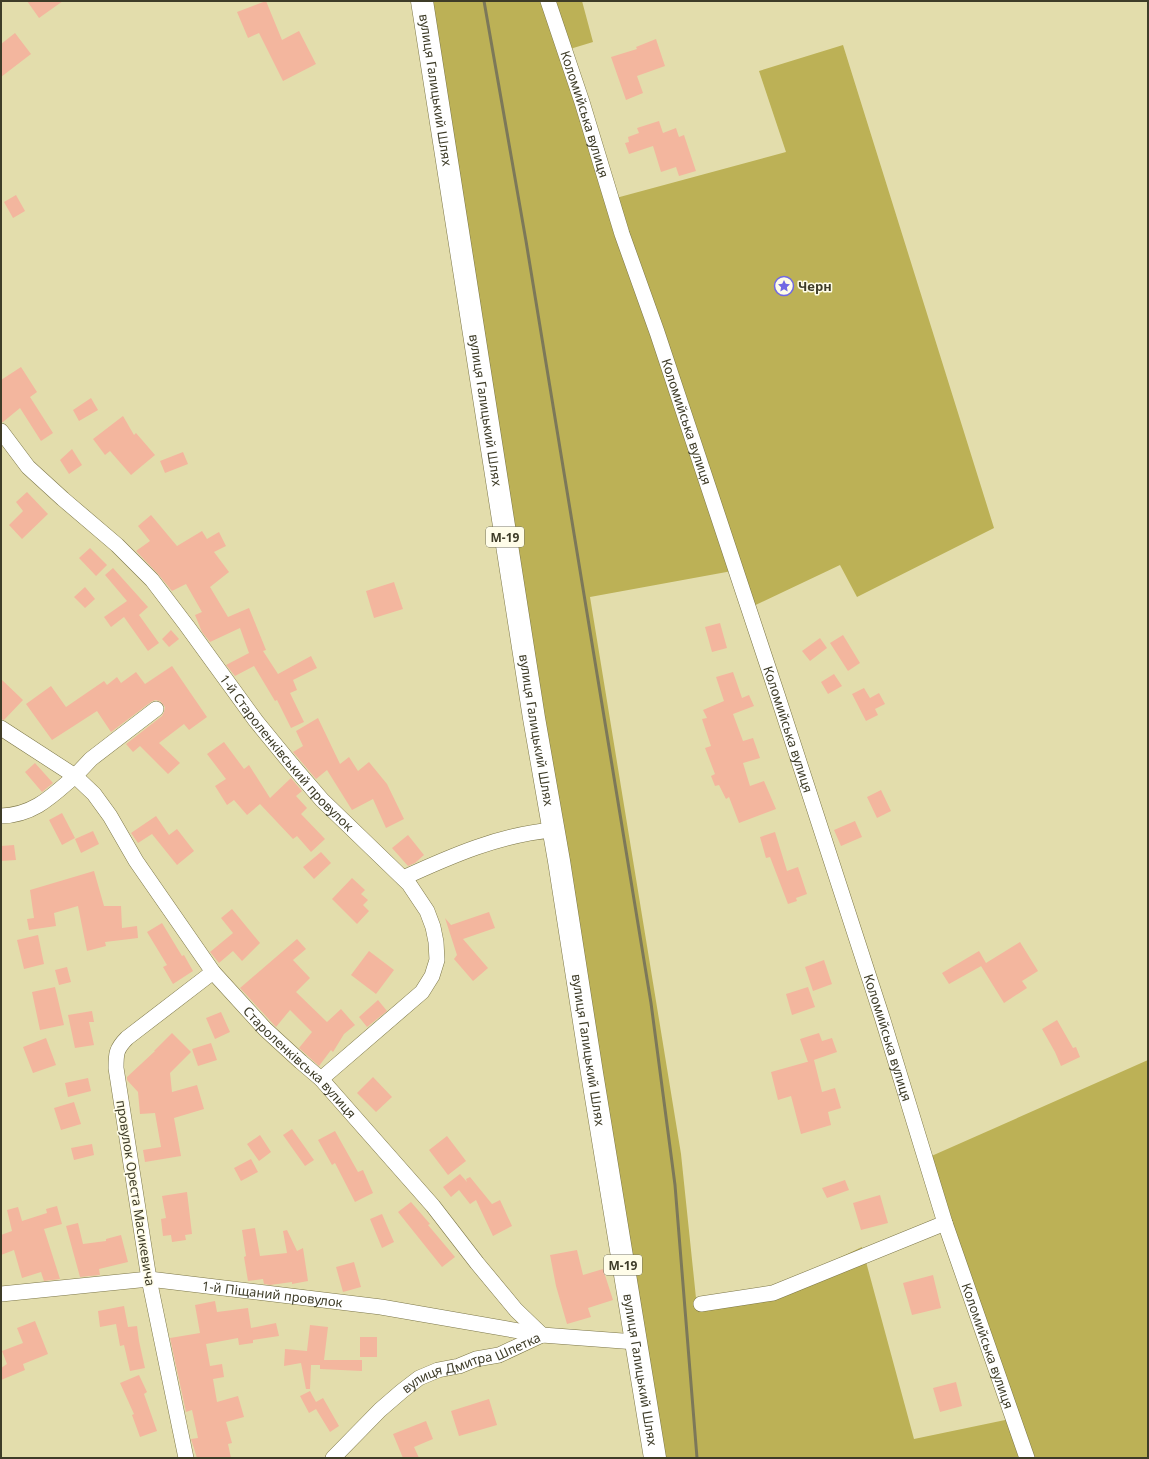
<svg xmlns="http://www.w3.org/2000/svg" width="1149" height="1459" font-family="'Noto Sans',sans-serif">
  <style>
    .green { fill: #bcb156 }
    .building { fill: #f3b69e }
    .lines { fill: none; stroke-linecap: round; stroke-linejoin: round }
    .minor-casing { stroke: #7c7648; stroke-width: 16 }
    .highway-casing { stroke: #7c7648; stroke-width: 23 }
    .minor { stroke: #fff; stroke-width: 15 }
    .highway { stroke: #fff; stroke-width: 22 }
    .rail { stroke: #7c7859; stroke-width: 3 }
    .labels { text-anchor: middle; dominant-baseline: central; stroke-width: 3; stroke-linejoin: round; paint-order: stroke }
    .shield { fill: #fffde9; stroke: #787662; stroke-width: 1 }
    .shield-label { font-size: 12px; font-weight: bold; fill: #3e3c28 }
    .street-label { font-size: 13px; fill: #3e3c28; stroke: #fffde9 }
    .poi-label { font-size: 13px; font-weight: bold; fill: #3e3c28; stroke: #fffde9; text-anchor: start }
  </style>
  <rect width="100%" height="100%" fill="#e3ddac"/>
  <path class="green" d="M417 1H582L593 42 570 49 616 198 786 152 759 71 843 45 994 528 857 597 840 565 745 610 732 571 590 597 681 1154 696 1298 780 1286 862 1247 914 1439 1010 1419 927 1158 1148 1060V1458H648Z"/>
  <path class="building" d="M27 1H63L39 18Z
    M266 1 282 40 299 31 316 64 283 81 259 33 248 38 237 12Z
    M15 33 31 54 1 77V44Z
    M656 39 665 66 637 76 643 93 626 100 611 57 637 49 636 47Z
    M659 121 663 133 676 128 679 137 684 135 696 171 679 176 676 167 661 172 653 146 629 154 625 143 629 142 628 137 639 133 637 128Z
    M16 195 25 211 13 218 4 202Z
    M21 367 37 392 30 397 53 433 41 441 20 408 3 422H1V380Z
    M91 398 98 410 79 421 73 410Z
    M123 416 134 435 136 433 155 455 131 475 110 451 105 455 93 439Z
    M72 449 82 465 69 474 60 460Z
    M183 452 188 464 165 473 160 461Z
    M27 492 48 514 22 539 9 525 23 511 16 502Z
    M151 515 177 546 202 531 207 539 219 532 226 546 214 552 229 572 210 587 228 617 249 608 266 650 263 651 278 674 311 656 317 668 293 680 297 690 290 693 304 722 291 728 277 700 275 701 254 666 235 676 226 665 249 653 240 628 210 642 202 632 195 615 202 612 186 584 172 591 158 574 136 551 150 541 138 526Z
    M90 548 107 565 96 576 79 558Z
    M113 568 148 607 139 615 159 643 148 651 124 617 111 627 104 617 127 601 105 575Z
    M394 582 403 609 374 618 366 591Z
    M85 587 95 599 85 608 74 597Z
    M720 623 727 648 712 652 705 627Z
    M171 630 179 639 169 647 162 639Z
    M843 635 860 663 848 671 830 643Z
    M820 638 827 648 810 661 802 651Z
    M172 666 207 717 189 730 184 724 159 743 180 763 168 774 140 746 133 752 126 744 162 716 164 712 165 707 160 701 155 700 151 702 111 732 97 711 52 740 26 704 51 686 66 707 104 681 107 685 117 677 121 683 136 672 145 684Z
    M733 672 742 698 749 695 754 706 733 714 743 741 753 738 760 758 743 763 750 786 764 781 776 809 739 823 729 797 726 799 719 785 715 786 711 776 715 774 705 748 711 746 702 719 707 718 703 710 724 701 716 677Z
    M834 674 842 686 828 694 821 682Z
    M1 679 23 700 4 720 1 719Z
    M864 688 870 698 879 693 885 704 875 709 878 715 866 721 852 694Z
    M318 718 340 764 349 757 358 771 369 762 387 784 404 819 386 828 373 799 352 810 327 770 316 779 299 759 293 752 303 746 296 731Z
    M224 742 244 769 249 765 270 798 291 778 302 791 296 796 307 808 301 814 325 839 311 852 297 836 293 839 260 804 247 815 234 800 227 805 215 786 226 779 207 754Z
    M35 763 53 783 42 792 25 772Z
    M881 790 891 811 877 818 867 797Z
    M62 813 75 838 62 845 49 820Z
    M156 816 169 835 177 829 194 851 177 865 152 834 138 843 131 833Z
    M855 821 862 837 841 846 834 830Z
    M93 831 99 844 81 853 75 839Z
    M775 832 787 871 798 867 807 894 796 898 797 901 788 904 770 857 766 858 760 837Z
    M408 835 424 855 415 863 408 866 392 848Z
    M14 845 16 860 1 861V846Z
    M321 852 331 863 314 879 303 867Z
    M94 871 104 906H121L122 928 137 926 138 938 105 942 106 946 87 951 78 906 54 913 56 926 29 930 27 919 34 918 30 890Z
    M352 878 365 890 361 894 368 900 363 905 369 911 357 924 332 899Z
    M232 909 260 943 242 961 233 951 219 963 210 952 233 933 221 918Z
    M489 912 495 928 463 939 488 968 473 981 454 959 457 955 445 918 451 925Z
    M162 923 182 956 184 955 193 971 173 984 163 967 167 965 147 932Z
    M38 935 44 964 24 969 17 940Z
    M297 939 306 949 293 960 310 978 296 992 327 1022 341 1009 355 1025 344 1034 333 1052 331 1050 319 1066 299 1048 312 1032 290 1010 276 1027 240 988Z
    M1020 942 1038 971 1022 981 1027 988 1004 1003 981 966 983 965 949 984 942 973 979 951 986 963Z
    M369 951 394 970 376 994 351 975Z
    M824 960 832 984 813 991 805 967Z
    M67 967 71 982 59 985 55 970Z
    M55 987 64 1025 40 1030 32 992Z
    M808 987 815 1007 792 1015 786 994Z
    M378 1000 387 1011 367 1027 359 1017Z
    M92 1011 94 1022H89L94 1045 75 1048 68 1015Z
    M221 1012 230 1032 215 1039 206 1018Z
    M1057 1020 1073 1048 1076 1047 1080 1057 1061 1066 1055 1052 1042 1029Z
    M172 1033 191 1052 170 1073 172 1092 197 1085 204 1109 174 1118 181 1156 145 1162 143 1150 161 1147 155 1113 140 1114 138 1092 127 1080V1077L155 1051H154Z
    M819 1033 822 1041 832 1038 837 1052 808 1062 800 1039Z
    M46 1038 56 1065 33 1073 23 1047Z
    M211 1043 217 1060 198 1066 192 1049Z
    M814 1060 822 1092 835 1088 841 1108 828 1112 831 1125 801 1134 791 1096 778 1100 771 1072Z
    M373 1077 392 1097 376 1112 357 1093Z
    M88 1078 91 1091 68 1097 65 1083Z
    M74 1102 81 1124 61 1130 54 1108Z
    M292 1129 314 1160 305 1166 283 1135Z
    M335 1131 358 1172 363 1170 373 1193 355 1202 335 1163 332 1165 318 1140Z
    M260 1135 271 1152 259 1161 247 1144Z
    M447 1136 466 1161 448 1175 429 1150Z
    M92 1144 94 1155 74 1160 71 1148Z
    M251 1159 258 1172 241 1181 234 1168Z
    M460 1174 467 1182 466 1179 470 1177 492 1204 500 1200 512 1226 493 1236 476 1200 470 1204 459 1190 451 1197 443 1187Z
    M845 1180 849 1190 827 1198 822 1188Z
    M187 1192 192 1234 185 1235 186 1240 172 1242 171 1235 163 1236 161 1219 166 1218 162 1196Z
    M880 1195 888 1223 861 1230 853 1203Z
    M411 1202 430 1224 428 1225 455 1257 442 1267 398 1212Z
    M57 1206 62 1224 44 1229 60 1279 44 1281 41 1272 22 1278 14 1250 1 1255V1235L12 1231 7 1210 18 1207 22 1221 47 1213 46 1209Z
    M382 1214 394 1242 382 1248 370 1219Z
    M78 1223 83 1244 106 1241V1239L121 1235 128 1262 99 1269 100 1275 80 1277 66 1226Z
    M255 1228 260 1256 287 1253 283 1231 287 1230 297 1251 303 1248 308 1281 292 1284V1282L270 1285 264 1284 263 1279 248 1281 244 1257 246 1256 242 1230Z
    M577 1250 583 1275 603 1269 613 1300 588 1308 591 1317 567 1324 556 1286 550 1255Z
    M354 1262 361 1287 343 1292 336 1267Z
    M933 1275 941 1308 912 1315 903 1283Z
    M215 1301 217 1312 248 1308 251 1328 276 1323 279 1336 253 1340V1343L239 1345 238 1338 206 1344 210 1366 222 1364 224 1377 213 1379 217 1402 238 1396 244 1417 226 1422 232 1443 228 1444 231 1458H197L191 1439 198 1438 192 1410 186 1412 170 1338 200 1333 195 1305Z
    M124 1306 128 1327 137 1326 139 1341 145 1368 130 1371 124 1345 120 1346 116 1324 100 1327 98 1311Z
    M35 1321 48 1354 23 1364 25 1370 1 1380V1368L7 1364 2 1351 23 1343 17 1328Z
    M310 1325 328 1327 324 1360H362V1371L320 1369V1365H311L310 1389H306L301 1363 284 1366 285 1349 307 1351Z
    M360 1337H377V1357H360Z
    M139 1375 147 1392 144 1394 157 1431 140 1437 132 1415 134 1414 120 1383Z
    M956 1382 962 1406 940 1412 933 1388Z
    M310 1391 316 1402 323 1398 339 1426 330 1432 316 1409 309 1413 300 1396Z
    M489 1399 497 1425 459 1436 451 1411Z
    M426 1421 433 1439 414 1447 419 1458H403L393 1434Z"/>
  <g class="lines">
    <defs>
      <g id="minor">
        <path id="s1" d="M548 1 582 102 622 234 657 332 778 697 882 1017 945 1223 1027 1458"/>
        <path id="s2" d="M1 431 28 467 63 499 117 545 152 580 187 626 256 721 292 765 322 800 409 884 427 911 433 927 436 942 437 960 432 976 422 992 321 1079"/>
        <path d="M1 728 75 776 91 759 156 709"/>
        <path id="s3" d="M1 816C34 815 52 796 75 776L94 794 110 816 136 861 213 972 265 1029 301 1062 321 1079 433 1206 477 1263 516 1310 542 1335"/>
        <path d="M403 878C451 856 501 834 554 830"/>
        <path id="s4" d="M1 1294 149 1279 381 1307 542 1335"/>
        <path d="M701 1304 773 1293 945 1223"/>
        <path d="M186 1458 149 1279 116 1068C116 1054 116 1049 127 1038L213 972"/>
        <path id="s5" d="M333 1458 380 1410 402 1391 419 1378 438 1370 459 1366 476 1359 499 1355 542 1335 636 1342"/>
      </g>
      <g id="highway">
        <path id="s6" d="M422 1 534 718 559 861 592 1073 655 1458"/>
      </g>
    </defs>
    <use href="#minor" class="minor-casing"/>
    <use href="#highway" class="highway-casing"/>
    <use href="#minor" class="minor"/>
    <use href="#highway" class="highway"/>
    <path class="rail" d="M484 1 526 241 651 1003 675 1185 697 1458"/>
  </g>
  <defs>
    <symbol id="sight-ring" viewBox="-11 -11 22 22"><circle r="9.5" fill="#fffde9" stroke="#7169e3" stroke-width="1.5"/><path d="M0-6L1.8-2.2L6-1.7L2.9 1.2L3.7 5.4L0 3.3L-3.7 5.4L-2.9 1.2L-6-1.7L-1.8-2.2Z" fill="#7169e3"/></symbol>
  </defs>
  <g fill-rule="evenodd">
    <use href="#sight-ring" x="773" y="275" width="22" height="22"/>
  </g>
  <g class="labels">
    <g class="shield">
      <rect x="486" y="527" width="38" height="20" rx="3"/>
      <rect x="604" y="1255" width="38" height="20" rx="3"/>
    </g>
    <g class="shield-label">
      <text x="505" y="537">М-19</text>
      <text x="623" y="1265">М-19</text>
    </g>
    <g class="street-label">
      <text stroke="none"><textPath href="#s6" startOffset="90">вулиця Галицький Шлях</textPath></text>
      <text stroke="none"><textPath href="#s1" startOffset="119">Коломийська вулиця</textPath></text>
      <text stroke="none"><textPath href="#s6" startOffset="414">вулиця Галицький Шлях</textPath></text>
      <text stroke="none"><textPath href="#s1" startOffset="443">Коломийська вулиця</textPath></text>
      <text stroke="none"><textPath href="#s1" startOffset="767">Коломийська вулиця</textPath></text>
      <text stroke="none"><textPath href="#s6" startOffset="738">вулиця Галицький Шлях</textPath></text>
      <text stroke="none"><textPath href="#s2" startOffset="432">1-й Староленківський провулок</textPath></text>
      <text stroke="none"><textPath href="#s1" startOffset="1091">Коломийська вулиця</textPath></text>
      <text stroke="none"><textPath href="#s6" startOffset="1062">вулиця Галицький Шлях</textPath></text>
      <text stroke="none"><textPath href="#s3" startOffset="452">Староленківська вулиця</textPath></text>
      <text transform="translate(136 1193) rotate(81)">провулок Ореста Масикевича</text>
      <text stroke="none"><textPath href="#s4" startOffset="273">1-й Піщаний провулок</textPath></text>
      <text stroke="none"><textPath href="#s1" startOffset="1415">Коломийська вулиця</textPath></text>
      <text stroke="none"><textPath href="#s5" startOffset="172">вулиця Дмитра Шпетка</textPath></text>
      <text stroke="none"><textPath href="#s6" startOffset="1386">вулиця Галицький Шлях</textPath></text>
    </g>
    <g class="poi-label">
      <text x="798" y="286">Черн</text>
    </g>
  </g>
  <rect width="1149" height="1459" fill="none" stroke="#3e3c28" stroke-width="4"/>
</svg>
